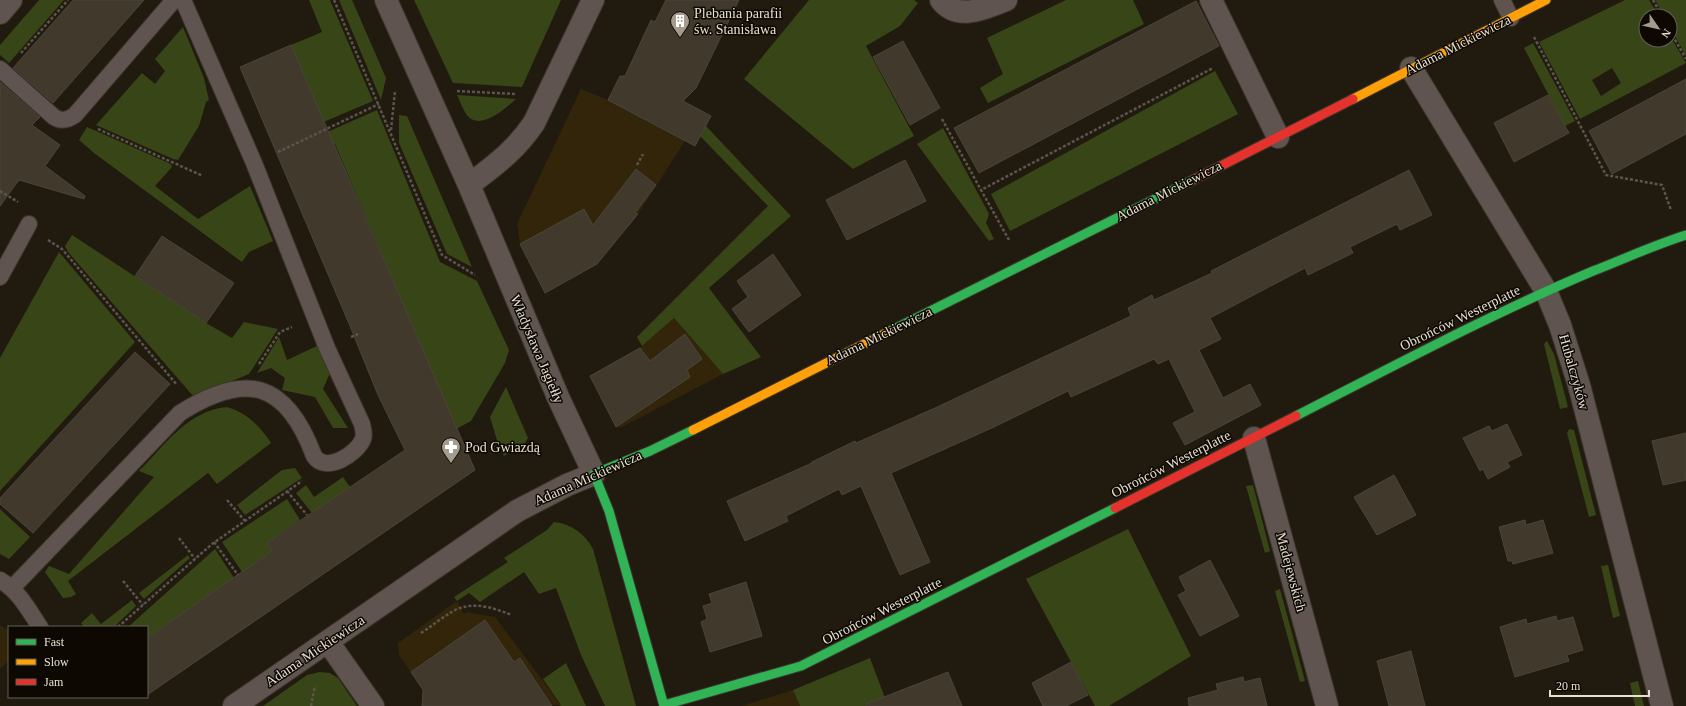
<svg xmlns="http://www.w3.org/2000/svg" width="1686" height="706" font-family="Georgia,serif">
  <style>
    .built { fill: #322509 }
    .green { fill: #384517; fill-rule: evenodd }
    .building { fill: #41392b; stroke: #4a453b }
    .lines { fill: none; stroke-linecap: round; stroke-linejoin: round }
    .lane-casing { stroke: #3b362c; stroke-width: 18 }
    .street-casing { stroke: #3b362c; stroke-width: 24 }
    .fast-casing { stroke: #3b362c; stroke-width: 11 }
    .slow-casing { stroke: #3b362c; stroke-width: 11 }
    .jam-casing { stroke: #3b362c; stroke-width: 11 }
    .path { stroke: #5c544e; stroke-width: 2.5; stroke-dasharray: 3 2; stroke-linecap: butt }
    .lane { stroke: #605450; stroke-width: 16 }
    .street { stroke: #605450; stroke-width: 22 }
    .fast { stroke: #30b455; stroke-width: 9 }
    .slow { stroke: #ff9f0a; stroke-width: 9 }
    .jam { stroke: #e5322d; stroke-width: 9 }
    .labels { text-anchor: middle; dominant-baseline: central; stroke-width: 3; stroke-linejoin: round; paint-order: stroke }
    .poi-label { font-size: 14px; fill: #e7e0d2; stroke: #0d0902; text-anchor: start }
    .street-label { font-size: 14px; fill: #e7e0d2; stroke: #0d0902 }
  </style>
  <rect width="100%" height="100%" fill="#211b0f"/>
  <path class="built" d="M581 89 608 100 685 141 638 214 597 264 545 293 520 244 517 224Z
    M674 318 723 374 622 427H616L590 376 642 346Z
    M457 601 464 614 467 612 495 617 561 705 422 706 423 690 399 655 398 643Z
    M0 625 9 631V659L7 663 0 668Z
    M793 690 800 706H742Z"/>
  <path class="green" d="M39 0H64L9 63 0 55V45Z
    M309 0H330L373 101 321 123 322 117 291 45 322 32Z
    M339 0H352L386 78 381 100Z
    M414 0H561L522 87 453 83Z
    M809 0H914L918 3 900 26 866 46 914 136 853 169 744 79Z
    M1066 0H1133L1144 24 988 103 980 88 1003 74 987 38Z
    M1625 0H1649L1659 16H1646V40H1670V36L1686 63 1580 119 1539 42ZM1612 68 1621 83 1601 96 1592 80Z
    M1655 0H1686V56L1670 27V16H1664Z
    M183 27 204 78 209 100 206 102 199 126 178 160 173 159 96 125 142 73 155 84 165 71 155 59Z
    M1533 43 1575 121 1565 126 1524 48Z
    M1215 71 1238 114 1010 231 991 194Z
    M457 95 516 99C506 108 480 132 467 115 463 110 460 101 457 95Z
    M377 110 440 262 477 281 509 350 505 363 471 421 456 429 412 324 407 326 400 297 335 144 330 146 325 133Z
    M399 115 407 116 472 267 447 254 399 143Z
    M706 126 791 216 709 288 761 357 723 374 674 318 642 346 637 337 768 206 700 136Z
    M87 127 171 164 172 167 155 186 198 219 250 186 273 241 249 252 242 262 94 153 79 140Z
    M943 128 989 214 986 223 994 239 989 241 917 144Z
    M72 235 206 323 232 338 244 322 278 329 249 374 194 397 68 252 65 246Z
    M59 252 135 342 0 491V358Z
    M279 337 287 360 319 345 330 373 323 389 348 428H333L315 397 282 390 285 378 271 368 257 373Z
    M1547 341 1554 354 1568 407 1560 409 1544 344Z
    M506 387 528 438 525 443 504 456 499 447 490 417Z
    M227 407C247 413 259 425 271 443L217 484 208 473 68 581 76 594 71 597 63 598 45 572 49 566 69 574 154 477 139 471C166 444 187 411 227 407Z
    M1569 429 1574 430 1596 515 1589 517 1567 433Z
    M295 468 302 478 245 515 237 505 282 470Z
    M343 477 350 487 312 513 296 493 306 485 314 497Z
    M1253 485 1270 551 1265 553 1246 486Z
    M287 499 300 520 267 543 272 551 242 572 222 542Z
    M0 509 30 537 9 559 0 554Z
    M554 522C572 524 585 534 593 549L636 706H605L581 655 556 588 539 594 524 572 480 602 469 593 457 601 454 597 508 562 504 558 547 530Z
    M1128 529 1191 656 1109 706H1095L1026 579Z
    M215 549 234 578 147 638V627H128Z
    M188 555 190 558 144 599 139 593Z
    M1608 565 1620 616 1613 618 1601 566Z
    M1280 589 1305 681 1300 682 1275 591Z
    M132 600 136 606 114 627H84L81 623 92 613 101 624Z
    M870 658 888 706H800L793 690Z
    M566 663 586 706H559L561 705 543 679Z
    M320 672 330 673 338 678 357 706H263L307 675Z
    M1638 681 1644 706H1635L1630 683Z"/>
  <path class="building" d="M73 0H144L53 103 13 68Z
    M666 0H739L696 88 683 101 711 116 695 146 608 100 620 76H625L651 20 655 22Z
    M1196 1 1219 46 979 173 954 128Z
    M903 41 940 108 910 125 873 57Z
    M291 45 475 470 147 695V638L272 551 267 543 405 450 378 395 350 326 240 67Z
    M1686 79V134L1612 174 1589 131Z
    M0 82 40 117 32 125 60 145 45 166 85 196 84 199 19 180 0 206Z
    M1548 95 1569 133 1514 162 1494 123Z
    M905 160 926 201 847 240 826 200Z
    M636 169 656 185 635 213 638 214 597 264 545 293 520 244 584 209 593 225Z
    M1409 170 1432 215 1400 230 1397 224 1350 247 1353 253 1308 275 1305 268 1210 318 1221 339 1199 350 1223 398 1250 384 1261 405 1185 445 1173 423 1195 412 1169 359 1158 364 1154 359 1071 397 1068 391 994 427 891 473 930 562 900 575 861 486 842 495 839 489 786 516 788 521 745 541 727 501 812 463V462L855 441 856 443 935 408 1131 316 1128 308 1152 295 1154 300 1212 273 1211 271Z
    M162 236 234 283 206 323 135 276Z
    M773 254 801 295 749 332 732 309 748 297 737 281Z
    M685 334 702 359 687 370 690 377 616 427 590 376 640 348 650 361Z
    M135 352 170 384 33 533 0 504V498Z
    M1507 424 1522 455 1507 462 1510 467 1488 479 1483 469 1480 471 1463 438 1489 426 1492 431Z
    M1686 433V480L1663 485 1652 441Z
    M1394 475 1416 515 1377 535 1354 497Z
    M1525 520 1526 525 1543 520 1553 553 1513 564 1512 561H1508L1499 527Z
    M1210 560 1239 616 1200 636 1178 595 1186 591 1179 577Z
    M746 582 762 636 710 652 701 622 707 619 703 606 712 603 709 594Z
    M1556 616 1557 621 1573 617 1583 650 1567 655 1569 661 1515 677 1500 627 1526 619 1527 624Z
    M485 620 514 662 520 658 552 706H422L423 690 411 672Z
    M1411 651 1425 706H1389L1377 661Z
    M1071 662 1088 695 1066 706H1043L1032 683Z
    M948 672 962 706H866V704Z
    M1243 677 1244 682 1260 678 1267 706H1189L1188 698 1218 690 1216 684Z"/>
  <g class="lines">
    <defs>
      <path id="lane" d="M1502 0 1511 18
        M0 69 54 117C62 122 68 120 75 115L174 0
        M0 277 29 224
        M0 580C19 591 28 609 40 627
        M12 588 180 413C246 371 286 381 314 456 326 474 357 454 363 439 365 434 363 429 362 424L327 348 254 163 183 0"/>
      <path id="street" d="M941 0C958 22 985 8 1006 0
        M1211 0 1278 137
        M0 13 11 0
        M1411 68 1546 291 1560 325 1579 385 1662 706
        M469 185C495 165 515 151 534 123L593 0
        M1254 438 1327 706
        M328 642 373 706
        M234 706 517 511 567 485 594 474 558 397 469 185 386 0"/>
      <path id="fast" d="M890 331 1195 179
        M1296 416C1394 366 1491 314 1593 271 1624 259 1654 245 1686 235
        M664 705 801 666 1115 508
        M664 706 609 511 594 474 650 451 693 430"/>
      <path id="slow" d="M1353 99 1546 0
        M693 430 890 331"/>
      <path id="jam" d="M1195 179 1353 99
        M1115 508 1296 416"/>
    </defs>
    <use href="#lane" class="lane-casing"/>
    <use href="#street" class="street-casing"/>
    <use href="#fast" class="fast-casing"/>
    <use href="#slow" class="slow-casing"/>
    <use href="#jam" class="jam-casing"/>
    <path class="path" d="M334 0 442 255 475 275
      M1653 0 1662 16
      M1670 31 1686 59
      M1534 37 1606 175 1662 185 1671 210
      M21 53 68 0
      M457 91 516 94
      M942 119 981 190
      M98 129 203 176
      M391 130 395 91
      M278 152 379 104
      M637 165 643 154
      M0 191 18 202
      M48 240 62 249 177 385
      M1009 240 981 190 1213 68
      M351 337 358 334
      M259 364 280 332 292 327
      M287 491 307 515
      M227 500 245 521
      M179 538 195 559
      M214 542 238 575
      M123 581 143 605
      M118 627 212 544 302 481
      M421 633C431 627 450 611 460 608 478 602 496 609 512 615
      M311 706 315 686"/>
    <use href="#lane" class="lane"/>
    <use href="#street" class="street"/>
    <use href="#fast" class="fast"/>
    <use href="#slow" class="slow"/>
    <use href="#jam" class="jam"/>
  </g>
  <defs>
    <symbol id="building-pin" viewBox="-11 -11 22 30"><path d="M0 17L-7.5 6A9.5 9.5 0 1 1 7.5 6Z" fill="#a29b8e" stroke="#0d0902"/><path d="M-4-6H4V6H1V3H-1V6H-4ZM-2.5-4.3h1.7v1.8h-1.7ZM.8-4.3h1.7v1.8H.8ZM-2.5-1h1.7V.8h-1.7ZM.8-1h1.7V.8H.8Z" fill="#fff"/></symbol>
    <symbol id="pharmacy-pin" viewBox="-11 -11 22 30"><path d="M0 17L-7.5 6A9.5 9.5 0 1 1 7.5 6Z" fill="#a29b8e" stroke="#0d0902"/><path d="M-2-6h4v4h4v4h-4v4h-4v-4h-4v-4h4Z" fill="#fff"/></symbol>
  </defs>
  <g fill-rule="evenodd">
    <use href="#building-pin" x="669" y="10" width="22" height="30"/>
    <use href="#pharmacy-pin" x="440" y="436" width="22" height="30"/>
  </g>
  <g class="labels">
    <g class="poi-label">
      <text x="694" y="13">Plebania parafii<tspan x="694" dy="16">św. Stanisława</tspan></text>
      <text x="465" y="447">Pod Gwiazdą</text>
    </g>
    <g class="street-label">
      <text transform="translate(1458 45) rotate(-27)">Adama Mickiewicza</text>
      <text transform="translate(1169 191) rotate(-27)">Adama Mickiewicza</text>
      <text transform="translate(1460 318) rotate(-26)">Obrońców Westerplatte</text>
      <text transform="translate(879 336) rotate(-26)">Adama Mickiewicza</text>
      <text transform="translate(537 349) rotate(67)">Władysława Jagiełły</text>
      <text transform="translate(1574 372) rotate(74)">Hubalczyków</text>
      <text transform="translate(1171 464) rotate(-27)">Obrońców Westerplatte</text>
      <text transform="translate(588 478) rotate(-24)">Adama Mickiewicza</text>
      <text transform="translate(1291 572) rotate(75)">Madejewskich</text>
      <text transform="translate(882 611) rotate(-27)">Obrońców Westerplatte</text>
      <text transform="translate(315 651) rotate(-34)">Adama Mickiewicza</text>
    </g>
  </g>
  <rect x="8" y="626" width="140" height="72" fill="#0d0902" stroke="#645f55"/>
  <rect x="16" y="639" width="20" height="6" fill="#30b455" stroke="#645f55"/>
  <text x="44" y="646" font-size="12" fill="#e7e0d2">Fast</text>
  <rect x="16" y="659" width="20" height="6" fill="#ff9f0a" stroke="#645f55"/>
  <text x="44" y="666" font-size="12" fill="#e7e0d2">Slow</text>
  <rect x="16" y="679" width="20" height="6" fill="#e5322d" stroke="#645f55"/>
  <text x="44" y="686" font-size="12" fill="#e7e0d2">Jam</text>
  <g transform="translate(1658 28) rotate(124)"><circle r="19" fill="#0d0902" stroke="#645f55"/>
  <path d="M0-3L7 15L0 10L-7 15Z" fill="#a29b8e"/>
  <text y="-6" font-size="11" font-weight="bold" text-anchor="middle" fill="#e7e0d2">N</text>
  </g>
  <path d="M1550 690v6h99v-6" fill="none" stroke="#e7e0d2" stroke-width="2"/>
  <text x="1556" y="690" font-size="12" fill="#e7e0d2" stroke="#0d0902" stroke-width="3" paint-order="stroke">20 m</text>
</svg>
